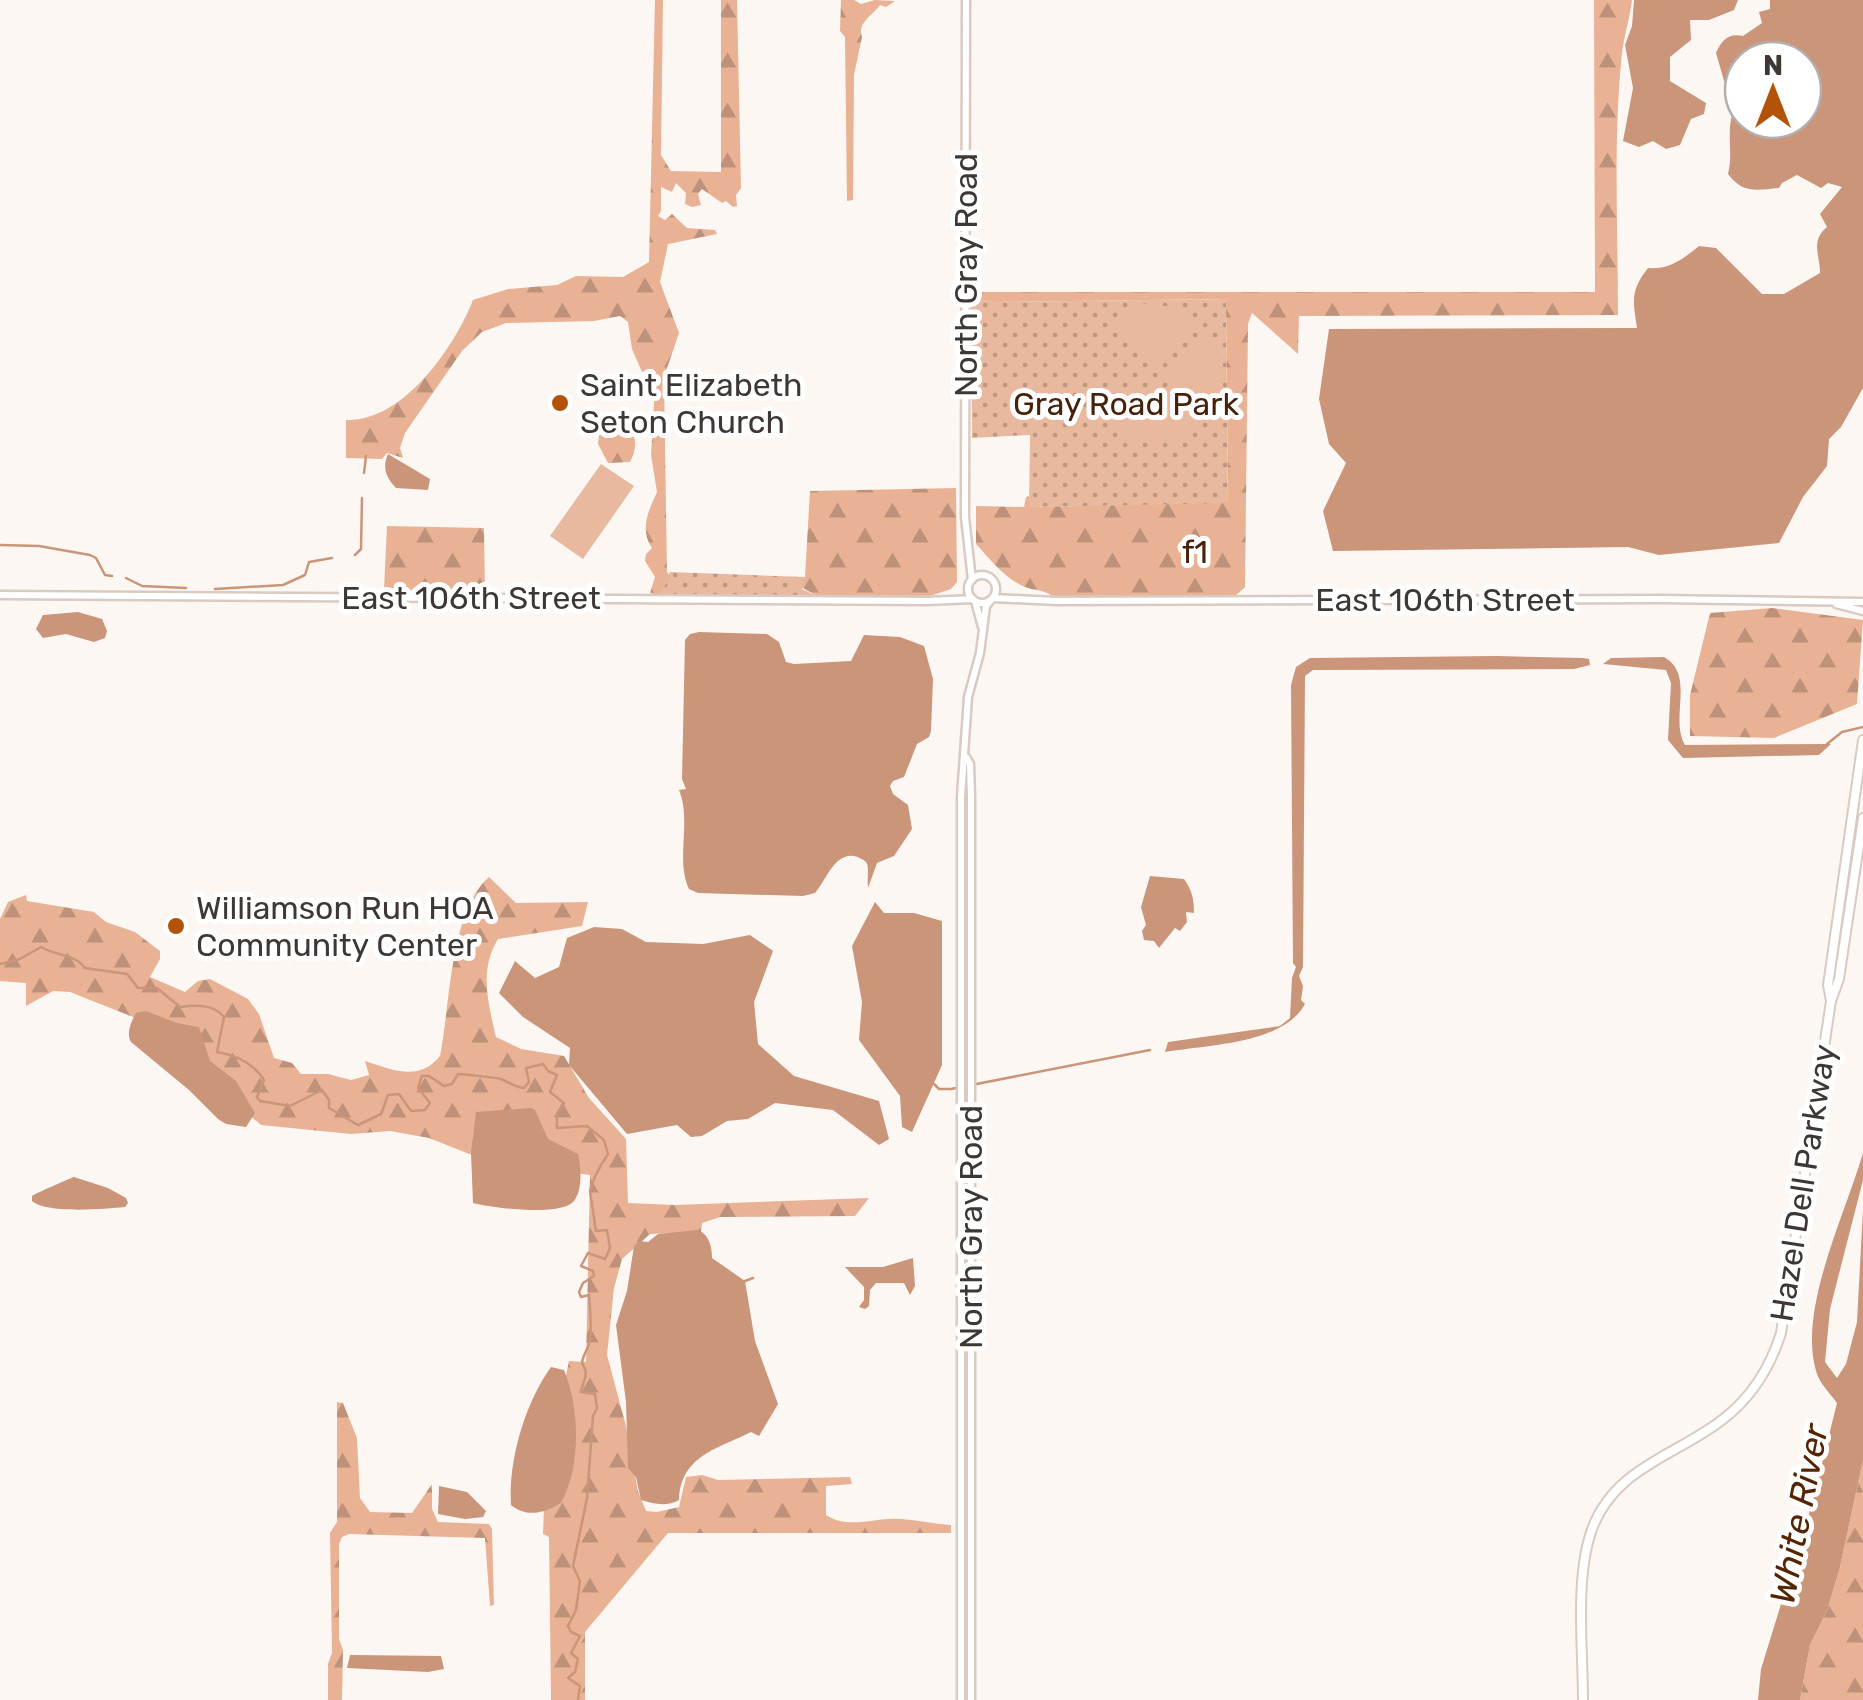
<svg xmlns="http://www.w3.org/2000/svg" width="1863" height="1700" font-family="Rubik,sans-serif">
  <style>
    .grass { fill: url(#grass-dots) }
    .forest { fill: url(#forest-firs) }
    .garden { fill: #e9b99f }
    .water { fill: #ca9579; fill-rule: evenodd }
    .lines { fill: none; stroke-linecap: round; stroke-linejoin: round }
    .stream { stroke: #ca9579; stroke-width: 2.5 }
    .tertiary-casing { stroke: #d9cac2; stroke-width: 11 }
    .secondary-casing { stroke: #d9cac2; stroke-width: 12 }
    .tertiary { stroke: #fff; stroke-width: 6 }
    .secondary { stroke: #fff; stroke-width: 8 }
    .poi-dot { fill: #b3530a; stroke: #fff; stroke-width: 4 }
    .labels { text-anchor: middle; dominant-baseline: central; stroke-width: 10; stroke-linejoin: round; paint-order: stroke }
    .street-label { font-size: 32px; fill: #3e3835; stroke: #fff }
    .poi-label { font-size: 32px; fill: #3e3835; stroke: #fff; text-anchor: start }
    .park-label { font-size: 32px; fill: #46220d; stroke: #fff }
    .water-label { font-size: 35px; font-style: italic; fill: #552402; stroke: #fff }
  </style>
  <defs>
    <pattern id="grass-dots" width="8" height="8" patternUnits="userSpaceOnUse" patternTransform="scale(2.5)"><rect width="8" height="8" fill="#e9b99f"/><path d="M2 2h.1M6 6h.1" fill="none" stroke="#be9782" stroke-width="1.8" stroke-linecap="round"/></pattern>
    <pattern id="forest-firs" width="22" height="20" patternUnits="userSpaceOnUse" patternTransform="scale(2.5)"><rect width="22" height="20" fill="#e9b295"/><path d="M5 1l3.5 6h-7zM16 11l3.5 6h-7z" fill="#be927a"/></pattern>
  </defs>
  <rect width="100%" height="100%" fill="#fdf7f4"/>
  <path class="grass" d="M971 297 992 302 1226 299 1228 504 1029 507 1030 435 972 438Z
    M670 572 805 577 802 589 819 597 658 596Z"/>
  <path class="forest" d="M655 0H663L661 155 671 171 721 172V0H737L741 188 736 195 737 206 733 207 726 201 722 203 702 189 698 194 701 205 692 207 685 204 686 193 676 183 672 192 661 187V211L658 216 665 220 672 214 687 228 715 230 717 234 668 244 660 282 679 333 664 377 667 572 671 577 658 596 650 593 655 577 645 561 646 554 652 548C639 529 649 510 657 492L651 455 655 387 651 384 648 370 642 372 632 349 628 322 620 316 594 321 506 323 482 332 462 351 405 433 400 448 403 458 387 453 382 459 346 458V420C403 422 454 348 473 300L508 289 557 285 576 276 623 277 649 262Z
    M841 0H854L861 4 875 0 895 1 886 7 880 5C872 16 857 23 862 37L854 75 853 200 847 201 845 37 840 31Z
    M1594 0H1632C1630 18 1624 35 1622 53 1613 139 1618 228 1618 315L1299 316 1298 354 1252 313 1248 324 1245 587 1232 599 1057 600C1042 586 1034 593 1019 584 1002 575 989 558 976 544V506L1024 507 1026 497 1029 496 1030 507 1228 503 1226 299 992 302 978 299 980 292H1595Z
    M617 416C635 425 640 445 630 462L608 463 598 444 601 420Z
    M956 488 957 582 951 589 918 600 819 597 801 587 805 577 810 491Z
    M387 526 484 528 485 594H387L384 589Z
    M1772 608 1863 620 1857 704 1774 738 1690 736V695L1710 613Z
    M489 877 516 903 588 902 582 926 498 939C479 970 488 1002 496 1037L521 1049 564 1056 589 1098 626 1139 628 1203 675 1205 869 1198 855 1216 720 1217 702 1223 701 1232 650 1234 622 1259 614 1288 607 1355 626 1426 638 1491 646 1511 657 1512 679 1507 686 1477 702 1475 718 1480 850 1477 852 1484 826 1486V1515C848 1530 876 1517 901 1519 918 1520 934 1524 951 1525V1533H668L585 1632V1700H551L549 1537 543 1534 545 1477 569 1361 586 1362 590 1175 487 1161 429 1138 390 1131 351 1134 261 1125 133 1017 70 992 53 991 26 1006V983L0 981V919L8 902 26 895 27 901 94 912 106 922 135 932 160 951V959L150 977 185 992 198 981 210 979 248 999 259 1014 274 1058 292 1063 301 1074H328L351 1080 369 1075 365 1061C393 1070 419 1082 440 1056 450 1007 450 910 489 877Z
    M337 1402 343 1403 357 1438 360 1498 370 1512 412 1513 432 1484V1509L438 1522 489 1524 492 1529 494 1605 490 1606 485 1538 349 1534 342 1537 339 1544V1639L343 1650 342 1700H328V1664L332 1653 330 1533 337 1522Z
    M1863 1460V1700H1800L1810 1645 1827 1611 1840 1567Z"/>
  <path class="garden" d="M1151 303 1174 308 1191 323 1152 361H1147L1109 322 1133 305Z
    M1202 334C1229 358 1226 391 1203 417L1164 378 1163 372Z
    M1153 384H1158L1197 423C1173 448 1138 447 1114 423Z
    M601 464 634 486 583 559 550 536Z"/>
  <path class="water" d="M1634 0H1738L1734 10 1709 20H1690L1691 40 1670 57V81L1706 103 1704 114 1691 119 1680 145 1666 149 1653 141 1639 147 1623 141 1633 88 1625 45 1632 26Z
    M1770 0H1863V388L1841 427 1829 439 1827 466 1803 497 1779 543 1659 555 1628 547 1333 551 1323 511 1346 463 1329 444 1319 399 1329 329 1637 328C1633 301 1630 291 1648 268 1669 270 1683 259 1699 246L1716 248 1762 294H1784L1820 273C1820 255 1810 241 1827 227L1820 214 1842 187 1828 183 1821 188 1797 175 1782 183 1779 188C1756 190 1743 194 1728 174 1734 151 1725 132 1734 109L1724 89 1725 84 1716 53C1722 40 1728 33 1743 36L1762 23 1759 12 1770 9ZM1803 60V120H1743V60Z
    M388 454 430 479 428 490 396 488C386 477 382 468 388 454Z
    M78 612 102 619 107 631 105 638 94 642 66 634 43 638 36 629 43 615Z
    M699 632 767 634 779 642 786 662 794 664 851 661 864 635 900 637 924 646 933 679 931 731 929 737 917 744 904 777 893 781 890 786 893 794 908 805 912 829 894 856 877 863 868 888C867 881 869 868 867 864 866 860 858 857 854 856 834 853 826 881 815 893L803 896 698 893 689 889C675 858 692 822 679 790L686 789 682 779 685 640 690 634Z
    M1496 656 1583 658 1589 659 1590 665 1574 669 1313 670 1305 676 1303 967 1299 976 1303 986 1301 1000 1305 1004C1284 1044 1207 1045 1165 1052L1168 1042 1280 1026 1290 1018 1292 978 1296 967 1293 963 1291 685 1296 667 1310 658Z
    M1664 657C1696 675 1669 718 1685 745L1831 744 1819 755 1683 758 1668 740 1671 683 1666 670 1603 664 1611 658Z
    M1150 876 1184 879C1192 890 1194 899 1194 913L1186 912 1187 922 1180 931 1175 928 1159 948 1154 941 1144 940 1142 931 1146 925 1141 907Z
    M875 902 884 913H914L942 921V1065L912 1132 902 1127 900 1096 859 1040 862 1002 852 946Z
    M594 927 622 929 646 942 703 944 750 935 773 951 754 1002 758 1044 794 1076 879 1101 889 1139 879 1145 833 1110 775 1103 748 1119 727 1121 702 1136 691 1137 677 1125 627 1134 569 1065 570 1048 523 1017 499 993 515 961 535 978 559 967 567 938Z
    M146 1011 177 1023 199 1027 210 1061 236 1081 255 1113 246 1127 226 1124 218 1119 189 1090 131 1042C126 1033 131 1022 136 1013Z
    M531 1108 535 1110 548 1139 578 1154C581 1168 583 1189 574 1201 562 1217 492 1208 473 1203L471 1153 476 1112Z
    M1863 1153V1180L1830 1309 1825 1362 1837 1378 1846 1364 1857 1322 1863 1209V1460L1840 1567 1827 1611 1810 1645 1800 1700H1758L1761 1669 1812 1504 1837 1403C1830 1393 1819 1383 1816 1371 1798 1309 1845 1215 1863 1153Z
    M74 1177 108 1188 126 1198 128 1203 125 1207C104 1209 47 1214 32 1201V1196C34 1194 71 1178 74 1177Z
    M698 1230C709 1234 712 1247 712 1258L745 1281 755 1341 778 1404 759 1436 751 1432C718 1449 681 1455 679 1500 667 1507 654 1504 641 1500L636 1477 628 1468 626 1402 616 1325 627 1291 634 1246 640 1241 648 1242 658 1234Z
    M913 1258 915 1286 910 1295 904 1283H876L870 1290 869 1306 865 1309 859 1307 864 1300V1287L845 1267H883Z
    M551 1367 564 1370C580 1408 581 1467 561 1503 545 1513 527 1518 511 1505 508 1461 525 1403 551 1367Z
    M439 1486 467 1492 486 1511 483 1517 465 1519 438 1514Z
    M350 1655 441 1656 444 1669 428 1672 347 1668Z"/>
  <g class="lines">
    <path class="stream" d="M364 473 366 456
      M0 545 39 546 90 555 96 558 105 575 112 576
      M355 555 361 549 362 498
      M126 578 142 586 186 588
      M215 589 283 585 305 575 309 562 332 558
      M1827 744 1842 732 1863 727
      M0 964 20 959 41 947C56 956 75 954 85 968L127 974 138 988H157L180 1007C196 1005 214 1004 224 1017L217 1052C236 1055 253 1063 264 1080L257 1097 260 1101 290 1106 322 1090 329 1100V1108L358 1125 381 1114 388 1095 399 1094 411 1111 425 1110 430 1103 418 1088 422 1076H429L444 1086 452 1084 458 1074C461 1074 499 1078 501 1079 509 1082 514 1087 524 1088L529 1082 526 1068 543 1064 548 1071 557 1075 550 1092 564 1103 557 1114V1128L587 1126 604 1140 608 1154C600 1166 593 1178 590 1191L596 1231 607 1230 610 1248 605 1259 588 1253 581 1266 593 1271 594 1276 583 1283 579 1292 581 1297 589 1295C590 1312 592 1323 590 1339 589 1350 583 1353 582 1363 590 1376 583 1379 581 1392L595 1394 597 1408 593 1416 587 1498 573 1566 580 1581 576 1610 568 1626 571 1632 580 1636 571 1653 578 1659 575 1672 568 1678 580 1686 578 1700
      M934 1084 939 1089H951L1150 1050
      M745 1281 753 1278"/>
    <defs>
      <path id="tertiary" d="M966 0 965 517 972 580
        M968 589a14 14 0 1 1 28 0a14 14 0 1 1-28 0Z
        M0 595 927 601 973 599
        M993 598 1056 601 1661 599 1863 602
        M975 601 982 627
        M1836 604 1863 611
        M966 757 970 764 971 796V1700
        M961 1700V797L968 697 980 653 986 606 991 600"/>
      <path id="secondary" d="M1831 1001 1828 985 1863 740
        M1583 1700C1583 1649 1575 1580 1591 1532 1613 1468 1674 1457 1722 1420 1751 1398 1770 1368 1781 1333L1831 1001 1839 979 1863 818"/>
    </defs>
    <use href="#tertiary" class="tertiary-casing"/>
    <use href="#secondary" class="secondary-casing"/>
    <use href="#tertiary" class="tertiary"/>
    <use href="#secondary" class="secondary"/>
  </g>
  <g class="poi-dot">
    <circle cx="560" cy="403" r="10"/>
    <circle cx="176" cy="926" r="10"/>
  </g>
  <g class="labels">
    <g class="street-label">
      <text transform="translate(966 275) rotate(-90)">North Gray Road</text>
      <text x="471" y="598">East 106th Street</text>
      <text x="1445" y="600">East 106th Street</text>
      <text transform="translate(1803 1183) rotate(-81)">Hazel Dell Parkway</text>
      <text transform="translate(971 1227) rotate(-90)">North Gray Road</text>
    </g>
    <g class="poi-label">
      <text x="580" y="385">Saint Elizabeth<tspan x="580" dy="37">Seton Church</tspan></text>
      <text x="196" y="908">Williamson Run HOA<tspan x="196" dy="37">Community Center</tspan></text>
    </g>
    <g class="park-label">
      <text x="1126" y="404">Gray Road Park</text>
      <text x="1195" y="552">f1</text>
    </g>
    <g class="water-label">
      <text transform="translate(1799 1514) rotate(-79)">White River</text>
    </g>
  </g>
  <g transform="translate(1773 90)"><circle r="48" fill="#ffffff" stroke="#b2afae" stroke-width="2.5"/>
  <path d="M0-8L18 38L0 25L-18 38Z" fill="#b3530a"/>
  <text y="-15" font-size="28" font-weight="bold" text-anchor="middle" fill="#3e3835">N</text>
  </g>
</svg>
